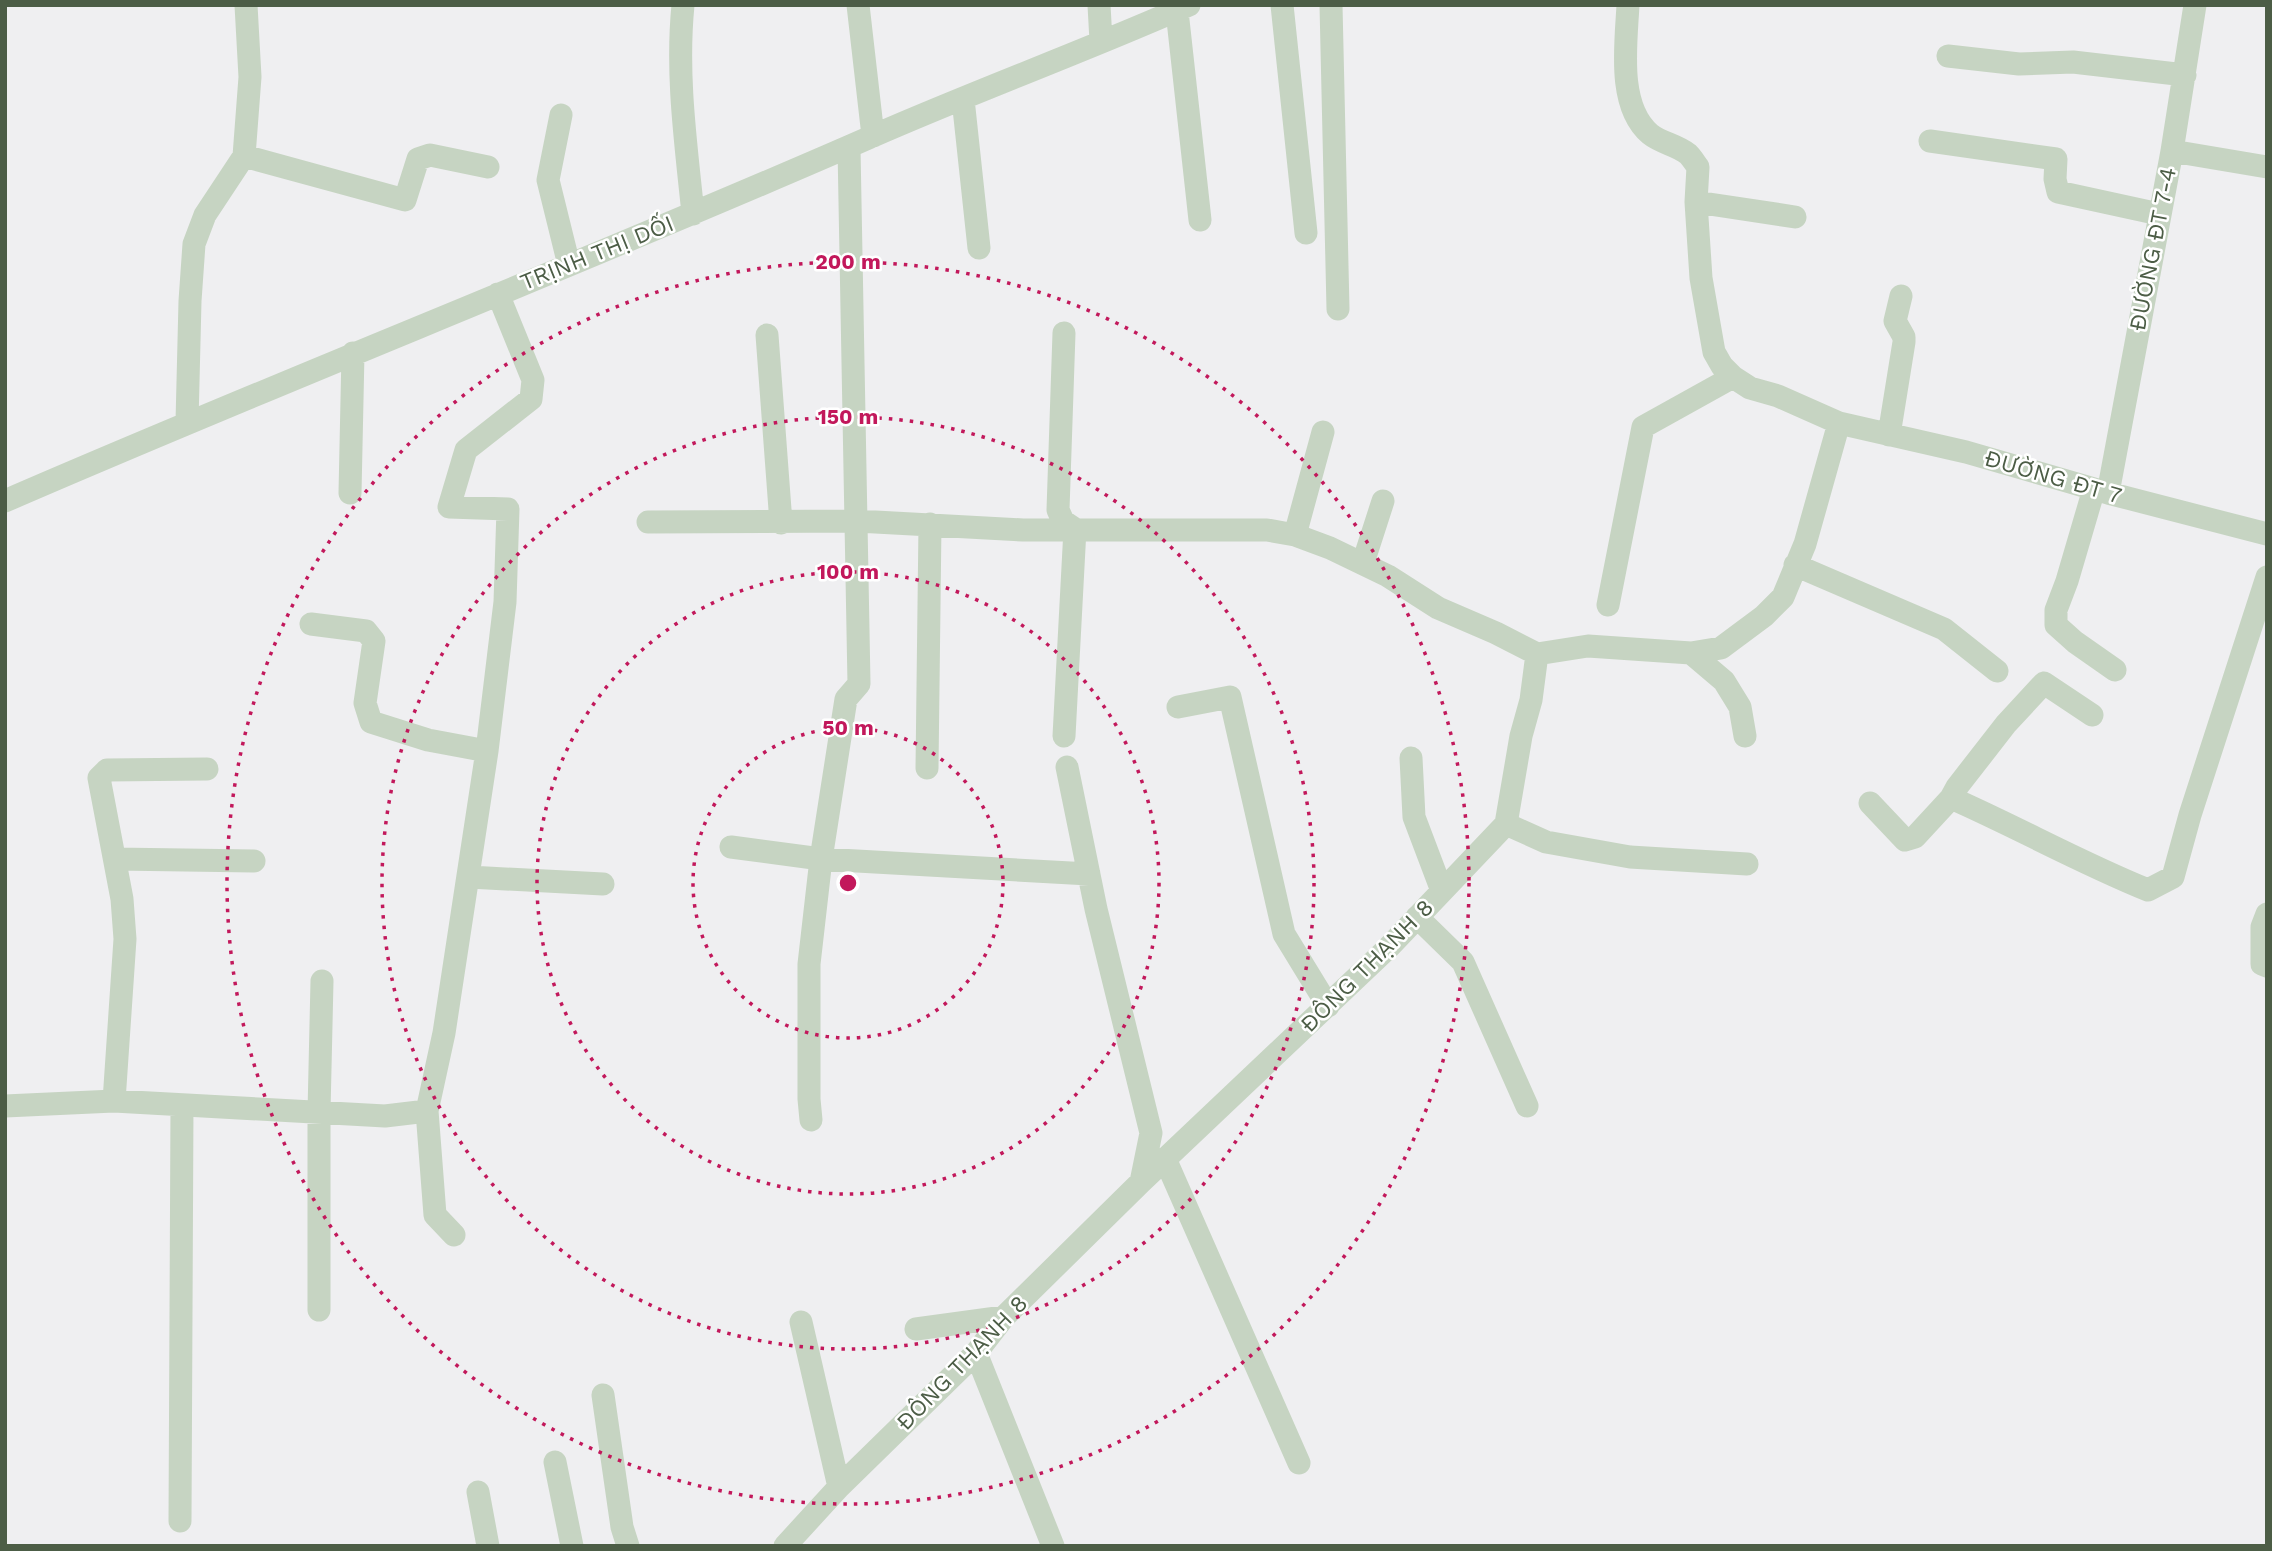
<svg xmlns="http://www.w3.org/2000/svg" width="2272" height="1551" font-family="'Work Sans',sans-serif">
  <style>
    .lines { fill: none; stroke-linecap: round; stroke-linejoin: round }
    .minor { stroke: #c6d4c2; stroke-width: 23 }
    .ring { fill: none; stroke: #c2185b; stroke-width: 3.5; stroke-dasharray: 3.5 7 }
    .labels { text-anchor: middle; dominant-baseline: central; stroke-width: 5; stroke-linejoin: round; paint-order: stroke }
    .street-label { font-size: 23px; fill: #4c5d46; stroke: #fff }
    .centre { fill: #c2185b; stroke: #fff; stroke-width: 3.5 }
    .ring-label { font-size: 21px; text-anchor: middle; font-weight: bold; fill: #c2185b; stroke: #fff; stroke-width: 5; stroke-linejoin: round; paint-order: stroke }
  </style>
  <rect width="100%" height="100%" fill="#efeff1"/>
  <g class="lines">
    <path class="minor" d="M683 5C676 75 686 144 693 214
      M858 5 873 136
      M1099 5 1101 41
      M1282 5 1306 233
      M1331 5 1338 309
      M1628 5C1626 44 1617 106 1650 134 1661 143 1677 145 1688 154 1692 158 1695 163 1698 167L1696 202 1701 278 1714 352 1722 366 1733 377 1750 388 1778 396 1839 423 1966 452 2108 493 2267 534
      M1177 11 1200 220
      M1948 56 2019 64 2073 62 2185 75
      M963 99 979 248
      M561 115 548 180 569 265
      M1930 141 2056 159 2055 179 2058 192 2159 214
      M2172 151 2267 167
      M244 156 405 200 418 159 430 155 488 167
      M1696 202 1795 217
      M767 335 781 523
      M187 422 190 301 194 244 205 215 244 156 250 77 246 5
      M1889 435 1904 342V337L1895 321 1901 296
      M2094 489 2067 581 2056 610V625L2075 642 2115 670
      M350 493 353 353
      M2108 493 2172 151 2195 5
      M5 501C293 376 586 262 873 136 978 90 1085 51 1189 5
      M648 522 857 521 1023 530H1267L1295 535 1330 548 1388 576 1438 608 1496 633 1537 654
      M1295 535 1323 432
      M1363 563 1383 501
      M1795 565 1944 629 1997 671
      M1608 605 1643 427 1733 377
      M311 624 366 631 374 641 365 703 371 722 428 740 487 751
      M1691 653 1724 681 1740 707 1745 736
      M1178 707 1230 697 1284 934 1328 1006
      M1064 736 1075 529 1063 521 1058 510 1064 333
      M1411 758 1414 817 1442 891
      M1067 767 1096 909 1151 1133 1141 1182
      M927 768 930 524
      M1951 798 1957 787 2006 724 2044 683 2092 715
      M1870 803 1905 840 1915 837 1951 798C2017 827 2081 863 2148 890L2173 877 2190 815 2267 577
      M1506 824 1546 842 1630 857 1747 864
      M731 847 821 859 1089 874
      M115 859 254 861
      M469 877 603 884
      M2267 914 2262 927V964L2267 966
      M1417 917 1463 962 1527 1106
      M114 1101 125 939 122 899 99 778 107 770 207 769
      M5 1106 114 1101 385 1116 427 1111 444 1033 487 751 505 602 508 509 449 507 466 450 531 399 533 380 498 294
      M427 1111 435 1215 454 1235
      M811 1120 809 1099V964L821 859 846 699 859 684 849 148
      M1166 1161 1299 1463
      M319 1310V1112L322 981
      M801 1322 839 1487
      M916 1329 1004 1317
      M976 1353 1053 1546
      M603 1395 622 1527 628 1546
      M555 1462 572 1546
      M478 1492 488 1546
      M180 1521 182 1105
      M785 1546 839 1487 976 1353 1004 1317 1141 1182 1389 947 1506 824 1521 736 1531 700 1537 654 1588 646 1691 653 1721 648 1764 616 1783 597 1805 544 1839 423"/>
  </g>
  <g class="ring">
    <circle cx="848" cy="883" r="155"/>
    <circle cx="848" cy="883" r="311"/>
    <circle cx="848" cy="883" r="466"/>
    <circle cx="848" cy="883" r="621"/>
  </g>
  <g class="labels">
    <g class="street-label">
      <text transform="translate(2153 249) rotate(-79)">ĐƯỜNG ĐT 7-4</text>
      <text transform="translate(597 253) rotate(-22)">TRỊNH THỊ DỐI</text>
      <text transform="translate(2053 477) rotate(16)">ĐƯỜNG ĐT 7</text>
      <text transform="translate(1367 966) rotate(-45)">ĐÔNG THẠNH 8</text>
      <text transform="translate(962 1363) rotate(-46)">ĐÔNG THẠNH 8</text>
    </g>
  </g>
  <circle cx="848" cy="883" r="10" class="centre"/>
  <g class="ring-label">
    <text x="848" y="269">200 m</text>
    <text x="848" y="424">150 m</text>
    <text x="848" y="579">100 m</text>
    <text x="848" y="735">50 m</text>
  </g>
  <rect width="2272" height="1551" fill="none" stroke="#4c5d46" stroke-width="14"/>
</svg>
